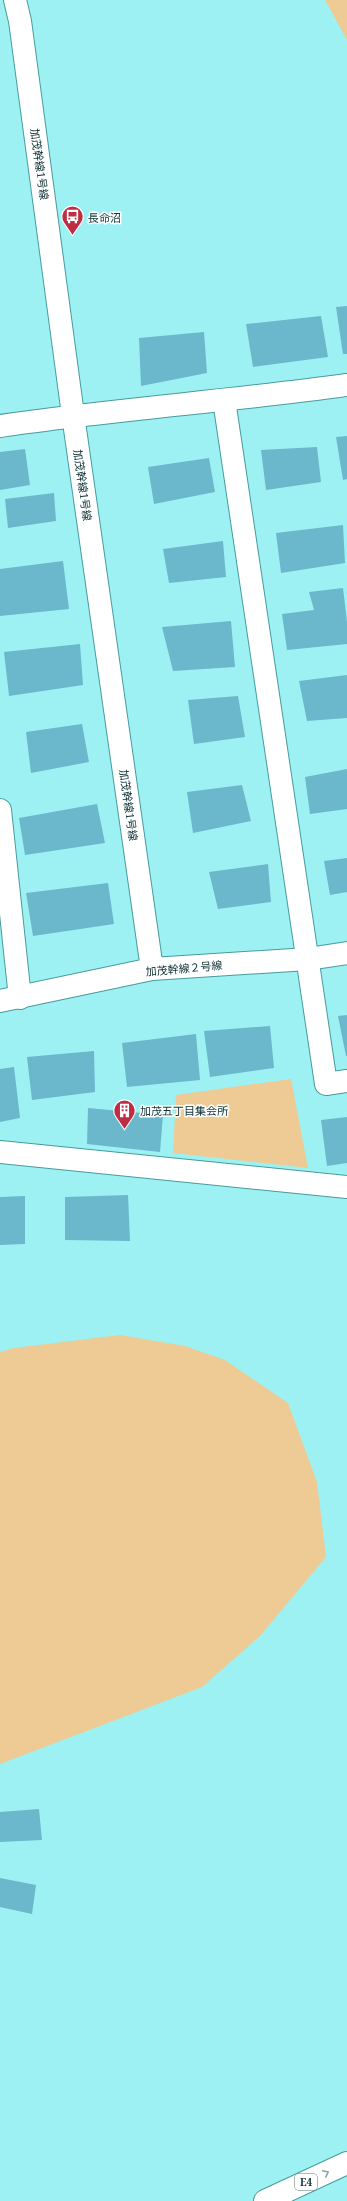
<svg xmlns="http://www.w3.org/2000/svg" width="347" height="2201" font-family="'Noto Serif','Noto Sans JP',serif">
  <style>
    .green { fill: #eeca94 }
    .building { fill: #6bb7cc }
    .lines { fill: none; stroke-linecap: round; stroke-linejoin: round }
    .street-casing { stroke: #479b9d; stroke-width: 24 }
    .secondary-casing { stroke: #479b9d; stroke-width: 24 }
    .highway-casing { stroke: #479b9d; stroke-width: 24 }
    .street { stroke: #fff; stroke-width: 22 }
    .secondary { stroke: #fff; stroke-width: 22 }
    .highway { stroke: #fff; stroke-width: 22 }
    .oneway { stroke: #93a3a3 }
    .labels { text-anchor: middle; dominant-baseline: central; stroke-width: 3; stroke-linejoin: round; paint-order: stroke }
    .shield { fill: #fff; stroke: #567070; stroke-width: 1 }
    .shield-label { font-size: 10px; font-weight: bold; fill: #0e3233 }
    .street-label { font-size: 11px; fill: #0e3233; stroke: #fff }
    .poi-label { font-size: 11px; fill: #0e3233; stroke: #fff; text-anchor: start }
  </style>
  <rect width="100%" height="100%" fill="#9df1f3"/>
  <path class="green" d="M325 0H347V40Z
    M291 1079 308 1168 173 1153 176 1095Z
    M120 1335 185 1346 225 1360 288 1403 317 1482 326 1557 260 1636 202 1687 0 1764V1352L14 1348Z"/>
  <path class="building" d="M347 306V354H343L336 307Z
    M321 316 328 357 253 367 246 324Z
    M204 332 207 373 141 386 139 338Z
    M347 436V479L343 480 336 437Z
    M317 447 321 482 266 490 261 450Z
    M25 449 30 485 0 490V452Z
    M209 458 215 492 154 504 148 467Z
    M54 493 56 521 8 528 5 499Z
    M343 525 345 563 281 573 276 533Z
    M223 541 226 577 169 583 163 549Z
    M63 561 69 609 0 616V569Z
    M343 588 347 622V644L287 650 282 614 314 610 309 592Z
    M231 621 235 667 173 671 162 627Z
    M80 644 83 685 9 696 4 652Z
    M347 675V718L307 721 299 681Z
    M238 696 245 737 194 744 188 700Z
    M82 724 89 762 31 773 26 732Z
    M347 769V809L310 814 305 777Z
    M242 785 251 821 193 833 187 792Z
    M97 804 105 843 25 855 19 818Z
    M347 858V892L330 895 324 861Z
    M268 864 271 902 218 909 209 872Z
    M108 883 114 924 33 936 26 893Z
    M347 1015V1056H346L338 1016Z
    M270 1026 274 1068 210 1077 204 1031Z
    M196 1034 200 1080 127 1087 122 1043Z
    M94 1051 95 1092 32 1100 27 1057Z
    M14 1067 20 1118 0 1122V1069Z
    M88 1108 163 1115 160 1152 87 1144Z
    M347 1117V1163L327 1166 321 1120Z
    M128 1195 130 1241 65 1240V1197Z
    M25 1196V1244L0 1245V1197Z
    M39 1809 42 1840 0 1842V1812Z
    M0 1878 36 1885 32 1914 0 1907Z"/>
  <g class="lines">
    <defs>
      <path id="street" d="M224 400 326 1084 347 1081
        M0 426C115 409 232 401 347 385
        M0 810 20 998
        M0 1152 347 1187"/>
      <path id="secondary" d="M15 0 20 21 73 415 152 969
        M0 1001 152 969 308 959 347 953"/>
      <path id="highway" d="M265 2201 347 2163"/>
    </defs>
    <use href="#street" class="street-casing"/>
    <use href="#secondary" class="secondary-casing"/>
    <use href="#highway" class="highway-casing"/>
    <use href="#street" class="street"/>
    <use href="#secondary" class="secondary"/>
    <use href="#highway" class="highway"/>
  </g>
  <defs><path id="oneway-chevron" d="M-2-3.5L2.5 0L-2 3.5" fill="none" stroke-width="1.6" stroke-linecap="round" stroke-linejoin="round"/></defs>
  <use class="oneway" href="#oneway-chevron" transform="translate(326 2173) rotate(-25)"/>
  <defs>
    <symbol id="bus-pin" viewBox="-11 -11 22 30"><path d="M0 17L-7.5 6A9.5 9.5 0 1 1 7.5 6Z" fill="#be2d43" stroke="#fff"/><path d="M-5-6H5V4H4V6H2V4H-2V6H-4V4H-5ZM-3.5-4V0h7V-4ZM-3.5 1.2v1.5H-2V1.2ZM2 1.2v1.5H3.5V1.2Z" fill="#fff"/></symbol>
    <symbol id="building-pin" viewBox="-11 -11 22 30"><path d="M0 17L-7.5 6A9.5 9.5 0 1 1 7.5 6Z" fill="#be2d43" stroke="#fff"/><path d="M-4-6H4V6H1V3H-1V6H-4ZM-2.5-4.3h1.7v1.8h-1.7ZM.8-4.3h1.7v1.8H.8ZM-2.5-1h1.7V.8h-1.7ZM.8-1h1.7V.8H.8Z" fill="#fff"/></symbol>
  </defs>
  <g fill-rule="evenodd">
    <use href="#bus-pin" x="60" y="204" width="25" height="34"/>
    <use href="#building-pin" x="112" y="1098" width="25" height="34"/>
  </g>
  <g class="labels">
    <rect class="shield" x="295" y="2174" width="22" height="16" rx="3"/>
    <g class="shield-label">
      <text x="306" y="2182">E4</text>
    </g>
    <g class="street-label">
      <text transform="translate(40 164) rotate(82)">加茂幹線1号線</text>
      <text transform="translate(83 485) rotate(82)">加茂幹線1号線</text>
      <text transform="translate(129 805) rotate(82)">加茂幹線1号線</text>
      <text transform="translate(184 968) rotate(-5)">加茂幹線２号線</text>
    </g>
    <g class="poi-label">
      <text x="88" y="217">長命沼</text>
      <text x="140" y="1110">加茂五丁目集会所</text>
    </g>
  </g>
</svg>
